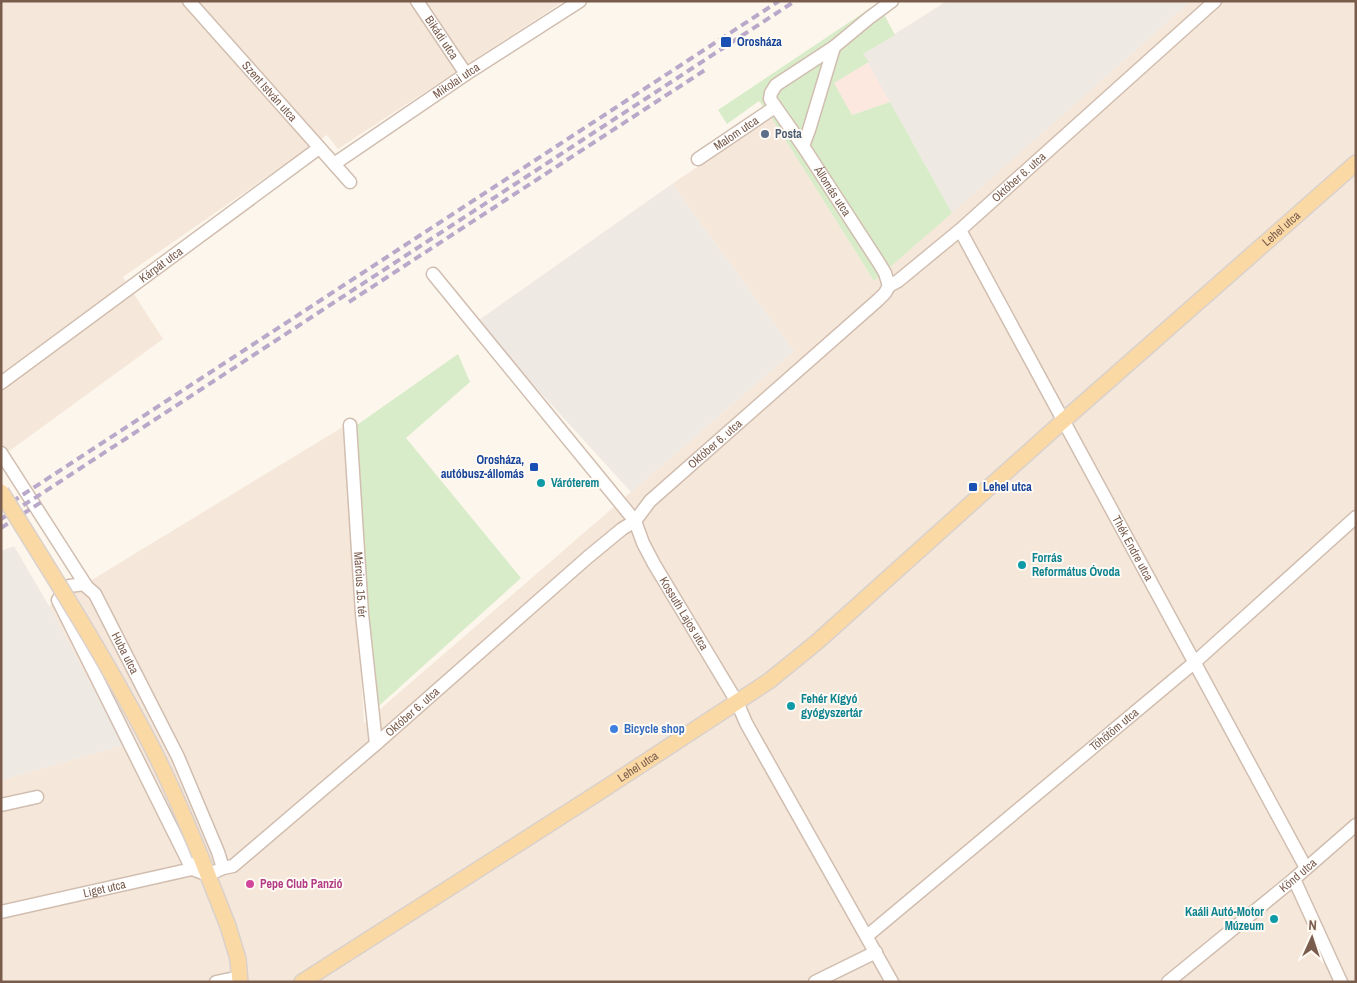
<svg xmlns="http://www.w3.org/2000/svg" width="1357" height="983" font-family="'Archivo Narrow',sans-serif">
  <style>
    .residential { fill: #f5e8da }
    .commercial { fill: #fde8e0 }
    .industrial { fill: #efe9e4 }
    .green { fill: #d8ecc9 }
    .lines { fill: none; stroke-linecap: round; stroke-linejoin: round }
    .minor-casing { stroke: #d1beb0; stroke-width: 15 }
    .major-casing { stroke: #dad1cd; stroke-width: 18 }
    .minor { stroke: #fff; stroke-width: 12 }
    .major { stroke: #fbd9a5; stroke-width: 15 }
    .rail { stroke: #b9a8c9; stroke-width: 4; stroke-dasharray: 8 5; stroke-linecap: butt }
    .major-bridge-casing { stroke: #dad1cd; stroke-width: 18; stroke-linecap: butt }
    .major-bridge { stroke: #fbd9a5; stroke-width: 15 }
    .transit-dot { fill: #1a4fb4; stroke: #fffaf3; stroke-width: 2 }
    .service-dot { fill: #5c6f8a; stroke: #fffaf3; stroke-width: 2 }
    .culture-dot { fill: #0f9aa8; stroke: #fffaf3; stroke-width: 2 }
    .shop-dot { fill: #3f7fe0; stroke: #fffaf3; stroke-width: 2 }
    .hotel-dot { fill: #d1479c; stroke: #fffaf3; stroke-width: 2 }
    .labels { text-anchor: middle; dominant-baseline: central; stroke-width: 4; stroke-linejoin: round; paint-order: stroke }
    .street-label { font-size: 12px; fill: #7a5c4d; stroke: #fffaf3 }
    .transit-label { font-size: 12px; font-weight: bold; fill: #164399; stroke: #fffaf3; text-anchor: start }
    .service-label { font-size: 12px; font-weight: bold; fill: #4e5e75; stroke: #fffaf3; text-anchor: start }
    .culture-label { font-size: 12px; font-weight: bold; fill: #0d838f; stroke: #fffaf3; text-anchor: start }
    .shop-label { font-size: 12px; font-weight: bold; fill: #366cbe; stroke: #fffaf3; text-anchor: start }
    .hotel-label { font-size: 12px; font-weight: bold; fill: #b23c85; stroke: #fffaf3; text-anchor: start }
  </style>
  <rect width="100%" height="100%" fill="#fdf6ec"/>
  <path class="residential" d="M1 1H564L338 149 327 135 123 277 163 339 1 457Z
    M1191 1H1356V982H1V780L123 745 49 606 346 425 364 723 794 351 672 184 771 117 874 281Z"/>
  <path class="commercial" d="M869 62 890 102 852 115 833 83Z"/>
  <path class="industrial" d="M947 1H1191L952 213 863 54Z
    M672 184 794 351 631 492 476 322Z
    M14 546 49 606 123 745 1 780V551Z"/>
  <path class="green" d="M878 3 895 35 863 54 869 62 834 83 852 115 890 102 952 213 874 281 771 117 759 101 727 124 718 110Z
    M458 354 470 382 406 438 521 578 371 713 354 427Z"/>
  <g class="lines">
    <defs>
      <g id="minor">
        <path id="s1" d="M189 1 350 182"/>
        <path id="s2" d="M417 1 466 74"/>
        <path d="M834 47 869 18 892 1"/>
        <path id="s3" d="M803 146 809 130 834 47 776 85 771 93 770 99 803 146 879 263 885 273 889 286"/>
        <path id="s4" d="M698 159 775 107"/>
        <path id="s5" d="M334 164 466 74 580 1"/>
        <path id="s6" d="M960 230 1306 868"/>
        <path id="s7" d="M433 274 635 521 643 543 654 564 737 702 746 723 892 982"/>
        <path id="s8" d="M1 383 319 148"/>
        <path id="s9" d="M350 425 362 614 376 744"/>
        <path id="s10" d="M1 453C30 498 59 543 87 587L95 594 178 757 218 852 223 868"/>
        <path d="M85 584 69 586 58 600 192 869"/>
        <path d="M1 805 37 797"/>
        <path d="M1294 879 1341 982"/>
        <path id="s11" d="M1 912 192 869 208 875 223 868 233 866 376 744 588 557 622 529 635 521 650 501 878 300 885 293 889 286 898 281 960 230 1215 1"/>
        <path id="s12" d="M867 936 1195 662 1356 517"/>
        <path d="M216 982 240 977"/>
        <path d="M815 982 876 952"/>
        <path id="s13" d="M1168 982 1294 879 1356 825"/>
      </g>
      <g id="major">
        <path d="M200 855 228 926 238 959 240 982"/>
        <path id="s14" d="M302 982 604 789 769 681 817 642 1063 421 1356 163"/>
      </g>
    </defs>
    <use href="#minor" class="minor-casing"/>
    <use href="#major" class="major-casing"/>
    <use href="#minor" class="minor"/>
    <use href="#major" class="major"/>
    <path class="rail" d="M349 302 705 70
      M1 509 779 1
      M1 519 38 496 795 1
      M1 528 43 501"/>
    <defs>
      <path id="major-bridge" d="M1 492C51 572 101 651 145 734 166 773 183 814 200 855"/>
    </defs>
    <use href="#major-bridge" class="major-bridge-casing"/>
    <use href="#major-bridge" class="major-bridge"/>
  </g>
  <g class="transit-dot">
    <rect x="720" y="36" width="12" height="12" rx="2.5"/>
    <rect x="529" y="462" width="10" height="10" rx="2.5"/>
    <rect x="968" y="482" width="10" height="10" rx="2.5"/>
  </g>
  <circle class="service-dot" cx="765" cy="134" r="5"/>
  <g class="culture-dot">
    <circle cx="541" cy="483" r="5"/>
    <circle cx="1022" cy="565" r="5"/>
    <circle cx="791" cy="706" r="5"/>
    <circle cx="1274" cy="919" r="5"/>
  </g>
  <circle class="shop-dot" cx="614" cy="729" r="5"/>
  <circle class="hotel-dot" cx="250" cy="884" r="5"/>
  <g class="labels">
    <g class="street-label">
      <text stroke="none"><textPath href="#s2" startOffset="44">Bikádi utca</textPath></text>
      <text stroke="none"><textPath href="#s5" startOffset="148">Mikolai utca</textPath></text>
      <text stroke="none"><textPath href="#s1" startOffset="121">Szent István utca</textPath></text>
      <text stroke="none"><textPath href="#s4" startOffset="46">Malom utca</textPath></text>
      <text stroke="none"><textPath href="#s11" startOffset="1286">Október 6. utca</textPath></text>
      <text stroke="none"><textPath href="#s3" startOffset="300">Állomás utca</textPath></text>
      <text stroke="none"><textPath href="#s14" startOffset="1239">Lehel utca</textPath></text>
      <text stroke="none"><textPath href="#s8" startOffset="199">Kárpát utca</textPath></text>
      <text stroke="none"><textPath href="#s11" startOffset="881">Október 6. utca</textPath></text>
      <text stroke="none"><textPath href="#s6" startOffset="362">Thék Endre utca</textPath></text>
      <text stroke="none"><textPath href="#s9" startOffset="160">Március 15. tér</textPath></text>
      <text stroke="none"><textPath href="#s7" startOffset="424">Kossuth Lajos utca</textPath></text>
      <text stroke="none"><textPath href="#s10" startOffset="236">Huba utca</textPath></text>
      <text stroke="none"><textPath href="#s11" startOffset="476">Október 6. utca</textPath></text>
      <text stroke="none"><textPath href="#s12" startOffset="322">Töhötöm utca</textPath></text>
      <text stroke="none"><textPath href="#s14" startOffset="399">Lehel utca</textPath></text>
      <text stroke="none"><textPath href="#s13" startOffset="168">Könd utca</textPath></text>
      <text stroke="none"><textPath href="#s11" startOffset="106">Liget utca</textPath></text>
    </g>
    <g class="transit-label">
      <text x="737" y="42">Orosháza</text>
      <text x="524" y="460" text-anchor="end">Orosháza,<tspan x="524" dy="14">autóbusz-állomás</tspan></text>
      <text x="983" y="487">Lehel utca</text>
    </g>
    <g class="service-label">
      <text x="775" y="134">Posta</text>
    </g>
    <g class="culture-label">
      <text x="551" y="483">Váróterem</text>
      <text x="1032" y="558">Forrás<tspan x="1032" dy="14">Református Óvoda</tspan></text>
      <text x="801" y="699">Fehér Kígyó<tspan x="801" dy="14">gyógyszertár</tspan></text>
      <text x="1264" y="912" text-anchor="end">Kaáli Autó-Motor<tspan x="1264" dy="14">Múzeum</tspan></text>
    </g>
    <g class="shop-label">
      <text x="624" y="729">Bicycle shop</text>
    </g>
    <g class="hotel-label">
      <text x="260" y="884">Pepe Club Panzió</text>
    </g>
  </g>
  <rect width="1357" height="983" fill="none" stroke="#7a5c4d" stroke-width="5"/>
  <g transform="translate(1312 938) rotate(3)" stroke="#fffaf3" stroke-width="4" paint-order="stroke">
  <path d="M0-4L9 19L0 12L-9 19Z" fill="#7a5c4d"/>
  <text y="-8" font-size="14" font-weight="bold" text-anchor="middle" fill="#7a5c4d">N</text>
  </g>
</svg>
